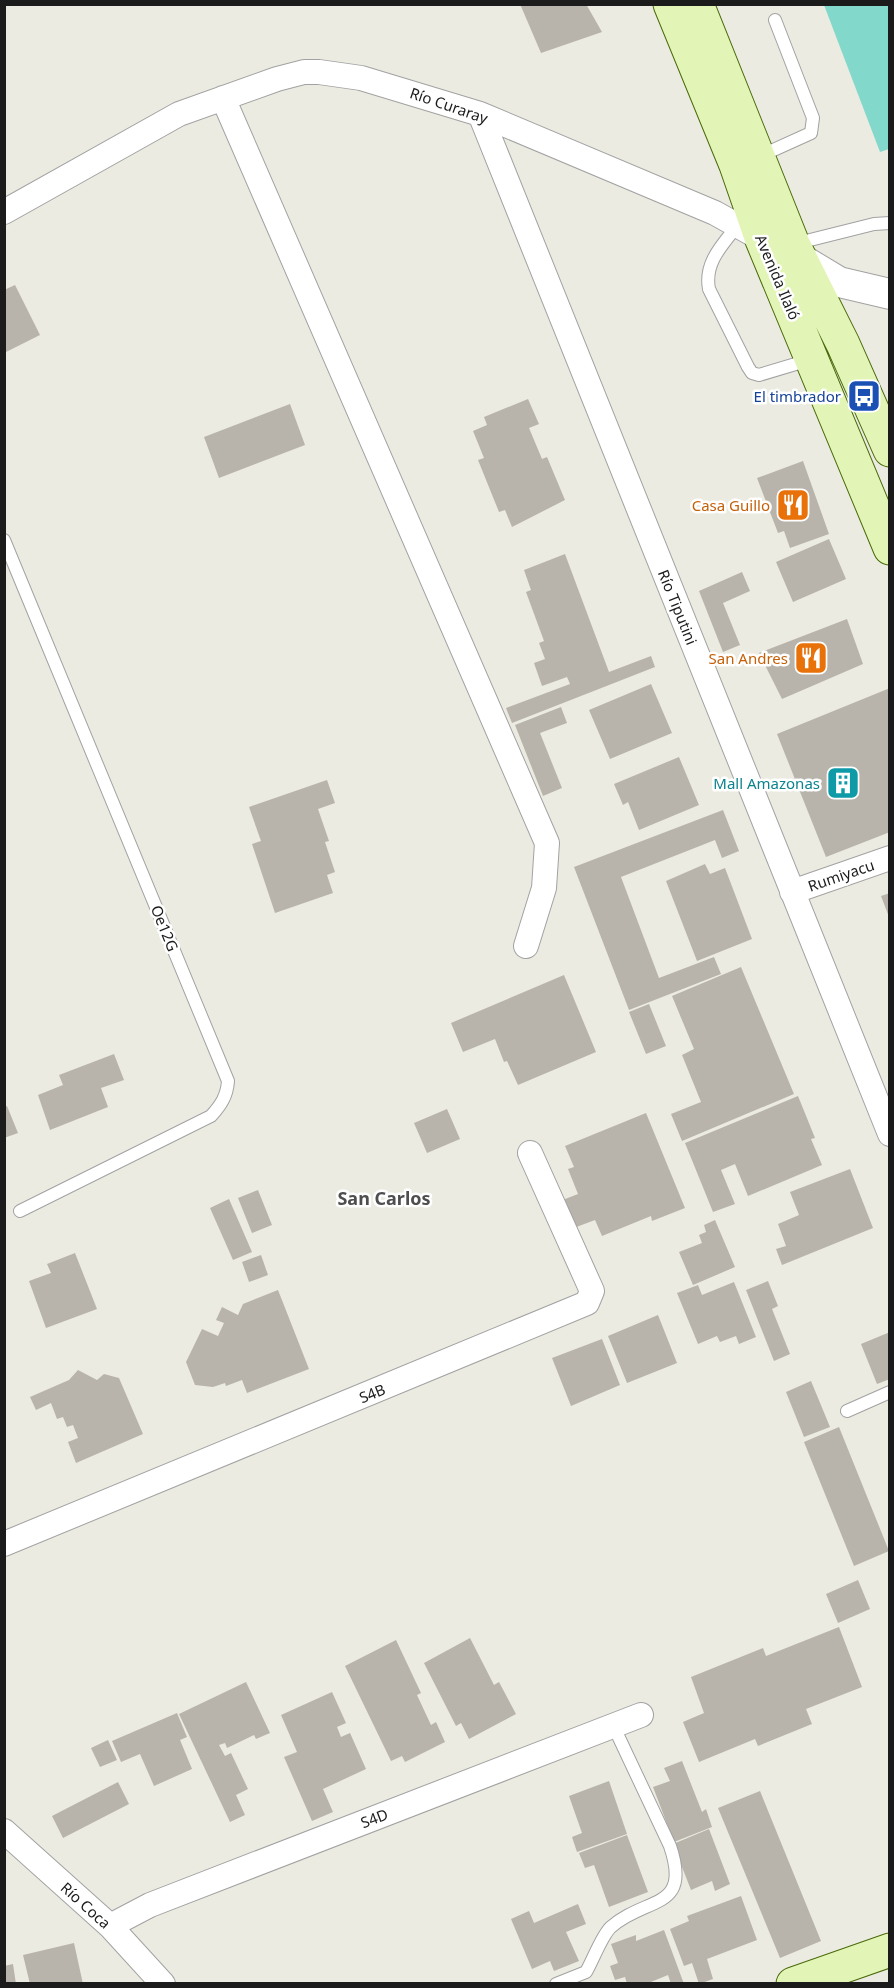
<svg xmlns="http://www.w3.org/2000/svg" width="894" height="1988" font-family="'Noto Sans',sans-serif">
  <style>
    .pitch { fill: #82d8cb }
    .building { fill: #b8b4ab }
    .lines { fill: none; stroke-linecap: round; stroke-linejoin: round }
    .service-casing { stroke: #a2a2a2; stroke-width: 14 }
    .minor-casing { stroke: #a2a2a2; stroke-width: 26 }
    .tertiary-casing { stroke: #a2a2a2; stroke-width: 32 }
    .secondary-casing { stroke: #486a0a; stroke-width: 35 }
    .service { stroke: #fff; stroke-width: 12 }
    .minor { stroke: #fff; stroke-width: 24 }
    .tertiary { stroke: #fff; stroke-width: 30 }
    .secondary { stroke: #e3f5b6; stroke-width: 33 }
    .labels { text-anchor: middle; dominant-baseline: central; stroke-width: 5; stroke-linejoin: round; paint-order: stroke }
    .street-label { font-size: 15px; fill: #1b1b1b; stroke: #fff }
    .transit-label { font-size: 15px; fill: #164399; stroke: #fff; text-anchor: end }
    .food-label { font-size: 15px; fill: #c56008; stroke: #fff; text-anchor: end }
    .culture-label { font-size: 15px; fill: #0d838f; stroke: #fff; text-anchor: end }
    .quarter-label { font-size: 18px; font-weight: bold; fill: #4e4e4e; stroke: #fff }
  </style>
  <rect width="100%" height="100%" fill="#ecebe1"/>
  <path class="pitch" d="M824 5H889V149L880 152Z"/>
  <path class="building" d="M520 4H586L602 32 541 53Z
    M15 285 40 335 4 353V290Z
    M528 399 539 424 529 428 542 459 547 457 565 500 512 527 505 510 499 512 478 460 484 458 473 431 487 425 484 417Z
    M290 404 305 445 219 478 204 437Z
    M803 461 829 534 790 548 784 531 778 533 757 478Z
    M829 539 846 579 793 602 776 562Z
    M565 554 609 672 651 656 655 667 512 723 506 708 570 684 567 677 542 686 534 663 545 659 539 643 544 641 526 592 531 590 524 570Z
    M742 572 750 591 723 603 740 645 723 652 699 591Z
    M847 619 863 664 782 699 759 653Z
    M651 684 672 733 610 759 589 710Z
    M890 688V832L826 857 777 734Z
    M561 707 567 723 540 733 562 788 543 796 515 725Z
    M679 757 699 805 639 830 628 802 623 805 614 784Z
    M327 780 335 803 318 809 329 841 325 842 335 872 327 875 333 893 275 913 252 844 261 841 249 807Z
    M723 810 739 851 722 858 715 840 621 877 659 978 714 957 721 974 629 1010 574 867Z
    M705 864 710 874 725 868 752 939 697 961 666 881Z
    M890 893V917H889L881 896Z
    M741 967 794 1094 682 1141 671 1114 701 1102 682 1055 694 1049 672 996Z
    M564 975 596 1052 518 1085 507 1061 504 1062 495 1039 463 1052 451 1023Z
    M649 1004 666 1046 646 1054 629 1012Z
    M114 1054 124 1080 101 1088 108 1107 50 1130 38 1095 63 1085 59 1075Z
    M798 1096 815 1138 811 1139 822 1165 748 1196 735 1164 721 1170 735 1204 713 1212 685 1143Z
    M7 1106 18 1133 4 1138V1107Z
    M447 1109 460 1139 427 1153 414 1123Z
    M646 1113 685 1208 652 1221 651 1216 602 1236 595 1220 571 1229 560 1201 578 1194 568 1169 574 1167 565 1146Z
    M850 1169 873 1228 782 1265 776 1249 786 1246 778 1224 799 1215 790 1192Z
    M258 1190 272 1225 252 1233 238 1198Z
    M229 1199 252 1252 233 1260 210 1208Z
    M715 1220 735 1267 693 1285 679 1252 702 1243 699 1235 706 1232 704 1225Z
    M75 1253 97 1309 46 1328 29 1281 51 1273 47 1264Z
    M261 1255 268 1275 249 1282 242 1262Z
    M768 1281 778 1306 772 1309 790 1354 774 1361 746 1290Z
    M734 1282 756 1337 739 1344 736 1336 720 1342 717 1336 698 1344 677 1293 698 1285 702 1295Z
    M278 1290 309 1369 247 1393 242 1380 226 1386 225 1383 213 1387 195 1385 186 1362 202 1329 218 1336 224 1323 216 1320 222 1307 238 1315 243 1304Z
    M658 1315 677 1363 627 1383 608 1336Z
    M890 1332V1379L877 1384 861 1344Z
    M602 1339 620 1385 571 1406 552 1358Z
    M78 1370 97 1380 104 1374 119 1378 143 1434 76 1463 68 1442 78 1438 73 1425 67 1427 63 1417 57 1419 51 1403 36 1410 30 1397 69 1380Z
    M811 1381 830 1427 804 1437 786 1392Z
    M839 1427 889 1551 854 1566 804 1442Z
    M858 1580 870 1609 838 1623 826 1594Z
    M839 1627 862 1687 806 1709 812 1724 758 1746 755 1739 699 1762 683 1722 704 1713 691 1677 763 1648 766 1656Z
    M470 1638 494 1685 499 1682 516 1714 469 1739 461 1723 456 1726 424 1663Z
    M396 1640 421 1693 417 1695 431 1725 436 1722 445 1742 405 1762 402 1756 391 1761 345 1666Z
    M246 1682 270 1733 256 1739 254 1735 227 1748 225 1743 219 1745 225 1756 231 1753 248 1789 236 1795 245 1815 230 1822 179 1714Z
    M332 1692 346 1723 337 1727 341 1737 350 1733 366 1769 323 1789 333 1812 312 1821 284 1757 297 1752 281 1715Z
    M177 1713 187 1737 180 1740 192 1769 154 1786 140 1754 121 1762 112 1741Z
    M108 1740 117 1760 100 1767 91 1748Z
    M682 1761 702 1812 706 1809 712 1827 674 1842 653 1787 670 1781 664 1768Z
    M609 1781 627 1834 577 1852 572 1837 582 1833 569 1796Z
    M118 1782 129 1804 63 1838 52 1816Z
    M760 1791 821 1941 780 1958 718 1808Z
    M709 1829 730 1884 715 1891 712 1881 691 1890 673 1844Z
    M627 1835 648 1892 609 1907 594 1865 585 1868 579 1853Z
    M741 1896 757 1940 707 1959 713 1979 699 1984 692 1963 684 1966 670 1929 689 1921 687 1916Z
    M578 1904 586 1924 566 1932 579 1961 554 1971 550 1961 532 1969 511 1919 529 1911 534 1923Z
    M664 1930 684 1984H671L668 1975 646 1984H627L625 1977 615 1980 610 1966 618 1963 611 1944 636 1935V1941Z
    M74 1943 83 1984H30L23 1955Z
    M13 1964 16 1984H4V1966Z"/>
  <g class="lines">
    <defs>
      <path id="service" d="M760 156 811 133 813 118 775 20
        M738 225C722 245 704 263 709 289L748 367 752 373 759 375 809 360
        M794 244 874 224 890 223
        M4 540 228 1081C227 1096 221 1105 211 1116L20 1211
        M847 1411 890 1392
        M556 1984 586 1972C593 1960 602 1935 611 1927 646 1896 692 1911 670 1846L613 1725"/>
      <path id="minor" d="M223 98 547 843 544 888 526 946
        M480 114 890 1134
        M4 212 179 114 277 79 304 72H319L361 78 480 114 715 213 767 242
        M792 892 890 858
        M4 1544 587 1303 592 1291 530 1153
        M4 1831 110 1926 163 1984
        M110 1926 150 1905 641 1715"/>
      <path id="tertiary" d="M804 261 839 282 890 294"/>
      <path id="secondary" d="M670 4 736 165 762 240 890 548
        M697 4 793 244 843 344 890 450
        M793 1984 890 1950"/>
    </defs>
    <use href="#service" class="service-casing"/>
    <use href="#minor" class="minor-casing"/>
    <use href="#tertiary" class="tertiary-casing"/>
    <use href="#secondary" class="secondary-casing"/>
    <use href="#service" class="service"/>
    <use href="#minor" class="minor"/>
    <use href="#tertiary" class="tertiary"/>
    <use href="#secondary" class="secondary"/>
  </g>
  <defs>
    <symbol id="bus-square" viewBox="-11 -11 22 22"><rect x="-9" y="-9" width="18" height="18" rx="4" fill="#1a4fb4" stroke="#fff"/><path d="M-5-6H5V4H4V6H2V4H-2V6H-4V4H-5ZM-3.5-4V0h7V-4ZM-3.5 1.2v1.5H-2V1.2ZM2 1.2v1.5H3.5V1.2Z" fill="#fff"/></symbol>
    <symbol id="restaurant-square" viewBox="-11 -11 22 22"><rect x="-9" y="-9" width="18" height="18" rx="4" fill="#e8710a" stroke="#fff"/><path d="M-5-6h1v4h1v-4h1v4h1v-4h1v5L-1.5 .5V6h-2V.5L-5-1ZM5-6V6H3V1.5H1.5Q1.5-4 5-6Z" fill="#fff"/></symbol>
    <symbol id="building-square" viewBox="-11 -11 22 22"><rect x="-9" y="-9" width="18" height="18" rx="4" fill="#0f9aa8" stroke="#fff"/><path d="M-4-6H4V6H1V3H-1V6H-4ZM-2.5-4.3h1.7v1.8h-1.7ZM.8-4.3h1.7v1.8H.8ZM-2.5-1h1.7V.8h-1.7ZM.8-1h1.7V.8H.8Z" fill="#fff"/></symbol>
  </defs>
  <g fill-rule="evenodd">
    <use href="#bus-square" x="845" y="377" width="38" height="38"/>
    <use href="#restaurant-square" x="774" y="486" width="38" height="38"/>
    <use href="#restaurant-square" x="792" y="639" width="38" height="38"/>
    <use href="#building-square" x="824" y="764" width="38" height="38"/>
  </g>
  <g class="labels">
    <g class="street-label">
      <text transform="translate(449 105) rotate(19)">Río Curaray</text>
      <text transform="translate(778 277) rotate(67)">Avenida Ilaló</text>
      <text transform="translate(678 607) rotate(68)">Río Tiputini</text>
      <text transform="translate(841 875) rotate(-19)">Rumiyacu</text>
      <text transform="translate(165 928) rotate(68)">Oe12G</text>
      <text transform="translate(372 1393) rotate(-22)">S4B</text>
      <text transform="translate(374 1818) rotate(-21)">S4D</text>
      <text transform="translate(86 1905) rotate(42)">Río Coca</text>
    </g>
    <g class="transit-label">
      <text x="841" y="396">El timbrador</text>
    </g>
    <g class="food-label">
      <text x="770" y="505">Casa Guillo</text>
      <text x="788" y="658">San Andres</text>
    </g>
    <g class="culture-label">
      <text x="820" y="783">Mall Amazonas</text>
    </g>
    <g class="quarter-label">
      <text x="384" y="1198">San Carlos</text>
    </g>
  </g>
  <rect width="894" height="1988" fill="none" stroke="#1b1b1b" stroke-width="12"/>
</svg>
